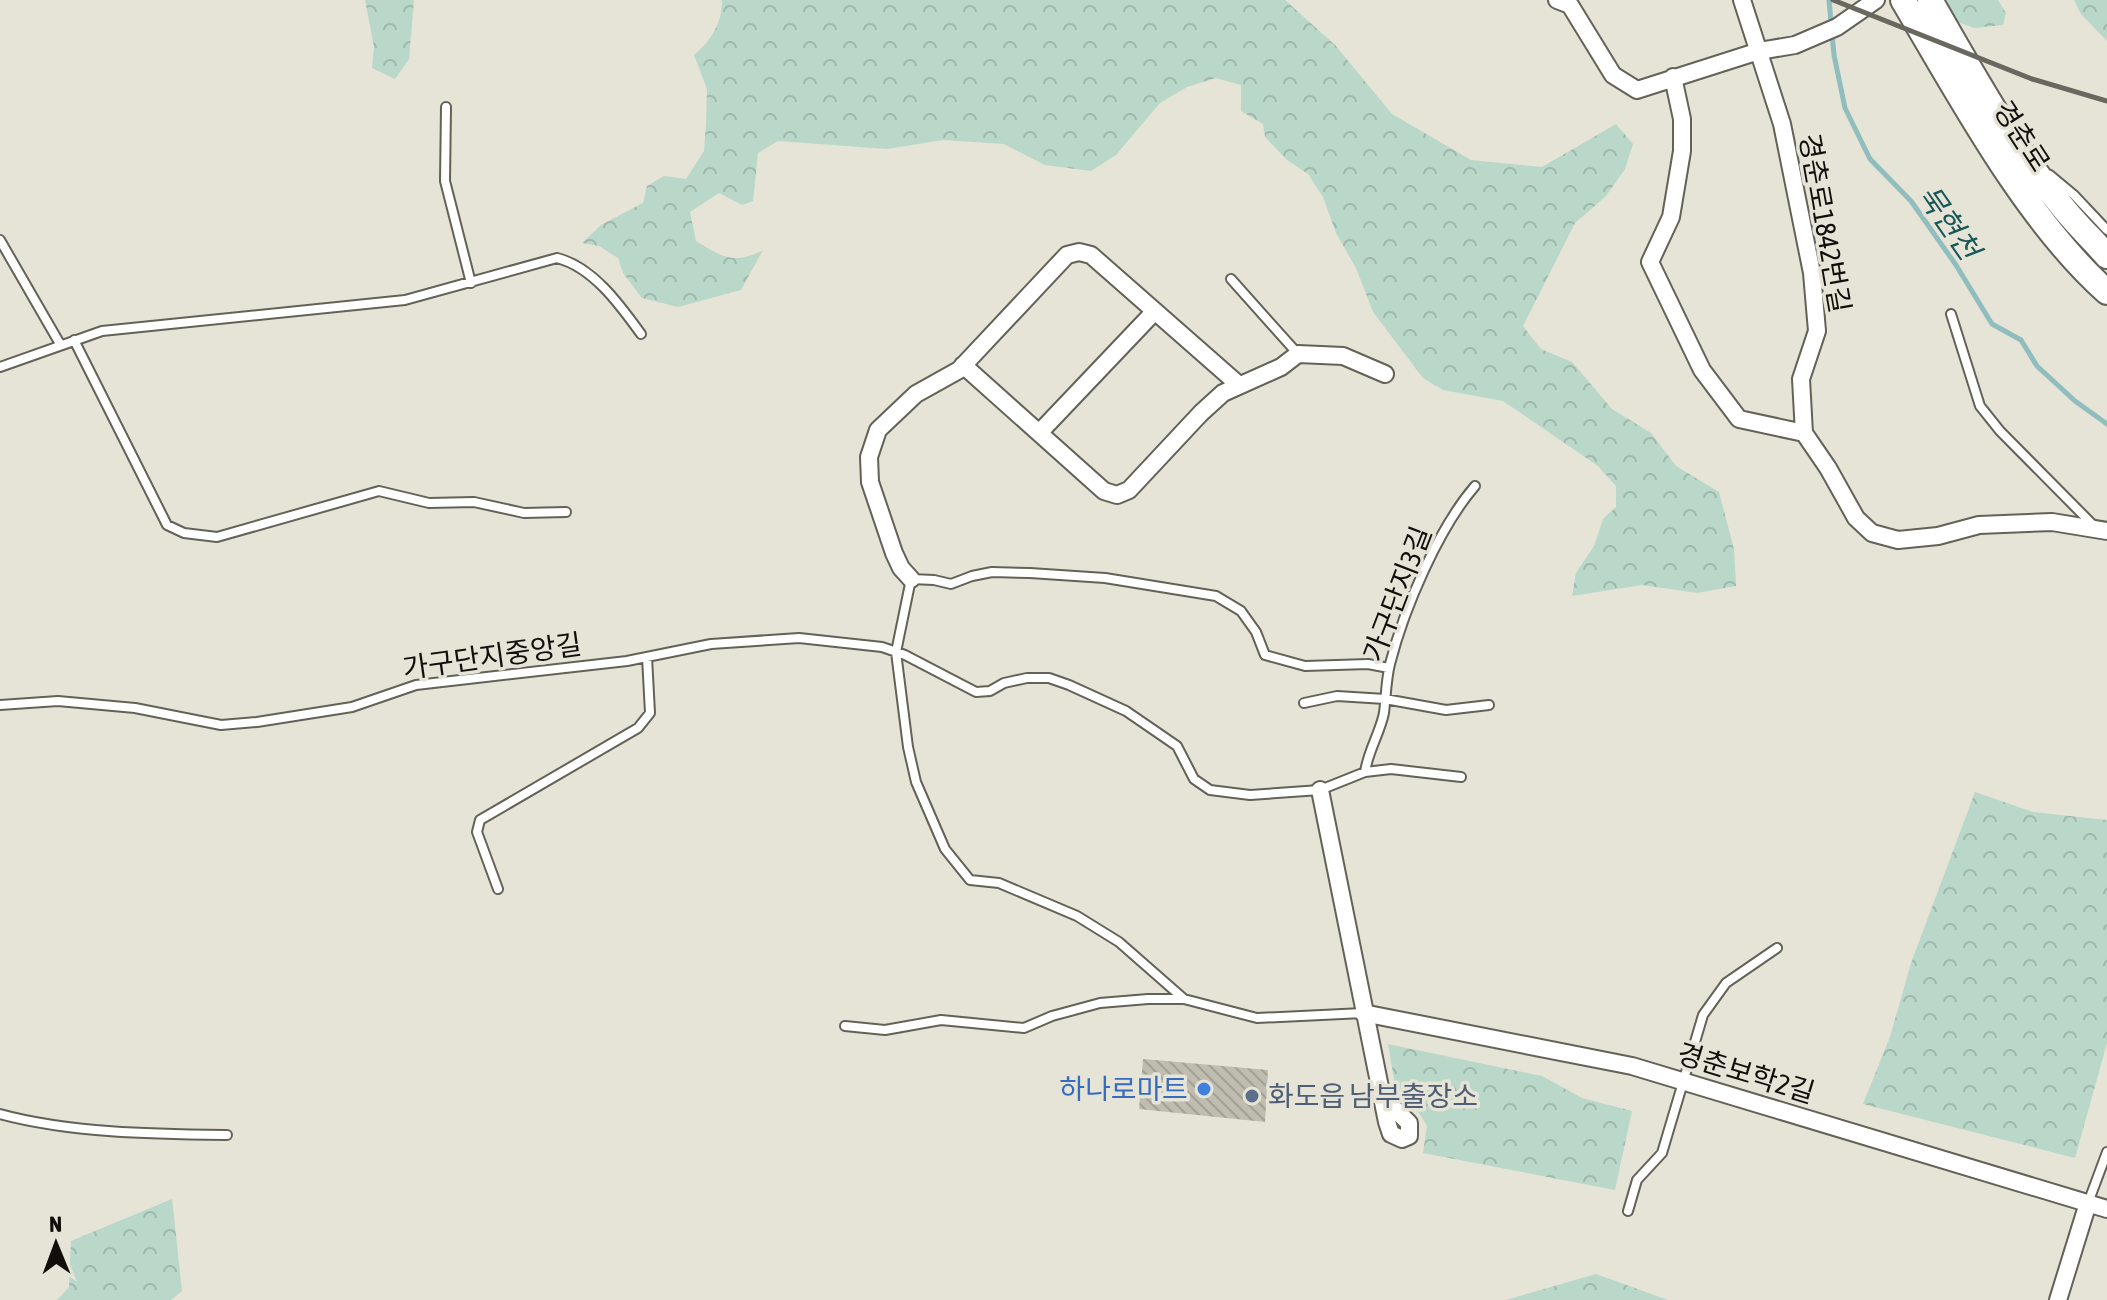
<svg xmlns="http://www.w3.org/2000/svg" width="2107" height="1300" font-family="'Asap Condensed','Noto Sans KR',sans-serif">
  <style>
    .forest { fill: url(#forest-crowns) }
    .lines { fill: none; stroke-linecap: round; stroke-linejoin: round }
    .stream { stroke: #90bdbd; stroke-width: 5 }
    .building { fill: url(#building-back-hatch) }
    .lane-casing { stroke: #646157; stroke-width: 12 }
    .street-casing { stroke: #646157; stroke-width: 20 }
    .secondary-casing { stroke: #646157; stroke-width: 28 }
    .lane { stroke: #fff; stroke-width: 8 }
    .street { stroke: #fff; stroke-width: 16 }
    .secondary { stroke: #fff; stroke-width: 24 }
    .rail { stroke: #69675f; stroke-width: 5 }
    .shop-dot { fill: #3f7fe0; stroke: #e6e3d7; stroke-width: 3 }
    .service-dot { fill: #5c6f8a; stroke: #e6e3d7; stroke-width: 3 }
    .labels { text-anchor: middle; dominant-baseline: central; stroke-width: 7; stroke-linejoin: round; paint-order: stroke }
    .street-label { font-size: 28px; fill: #100f0b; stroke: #e6e3d7 }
    .shop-label { font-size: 28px; fill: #366cbe; stroke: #e6e3d7; text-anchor: end }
    .service-label { font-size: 28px; fill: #4e5e75; stroke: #e6e3d7; text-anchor: start }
    .water-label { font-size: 30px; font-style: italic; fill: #185758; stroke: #e6e3d7 }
  </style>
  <defs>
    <pattern id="forest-crowns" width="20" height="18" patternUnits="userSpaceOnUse" patternTransform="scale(2)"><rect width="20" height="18" fill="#b9d8c9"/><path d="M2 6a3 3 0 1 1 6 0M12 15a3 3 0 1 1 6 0" fill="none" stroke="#9eb8ab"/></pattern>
    <pattern id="building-back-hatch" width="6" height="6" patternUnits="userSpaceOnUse" patternTransform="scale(2)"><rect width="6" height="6" fill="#bfbcb0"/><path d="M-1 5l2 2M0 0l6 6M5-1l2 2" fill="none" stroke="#a3a096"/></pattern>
  </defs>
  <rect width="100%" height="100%" fill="#e6e3d7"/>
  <path class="forest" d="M365 0H414L409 59 395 79 372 68 374 47Z
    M722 0H1285L1335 45 1392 114 1471 160 1542 167 1616 124 1633 144 1625 169 1606 196 1575 223 1523 326 1541 349 1572 362 1612 409 1651 433 1676 466 1719 492 1734 549 1736 586 1697 593 1642 585 1572 596 1576 573 1594 546 1603 519 1616 507V486L1598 466 1503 401 1443 390 1423 378 1373 312 1356 268 1336 233 1323 197 1308 174 1287 160 1265 137 1263 124 1241 111V85L1216 78 1187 87 1160 103 1116 155 1091 171 1045 165 1004 144 943 140 887 149 778 141 758 153 753 201 742 205 719 193 690 212 696 241C721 257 735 265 763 250L741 290 678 307 642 298 623 273 618 258 599 246 582 243 601 225 643 203 647 186 664 176 686 179 704 151 706 123 707 89 694 55C711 41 722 24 722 0Z
    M1947 0H1998L2006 13 2003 25 1974 28 1955 21Z
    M2074 0H2107V41L2081 14Z
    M1975 792 2033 812 2107 820V1043L2075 1158 1863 1104 1890 1037 1911 963Z
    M1388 1044 1542 1076 1582 1098 1632 1111 1615 1190 1423 1153 1427 1126 1419 1113 1396 1091Z
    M172 1199 182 1291 171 1300H57L69 1287 71 1241Z
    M1596 1274 1668 1300H1506Z"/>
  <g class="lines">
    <path class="stream" d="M1829 0 1834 55 1845 108 1870 159 1911 201 1956 265 1992 324 2021 340 2037 366 2075 401 2107 424"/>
  </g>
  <path class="building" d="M1143 1059 1268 1070 1265 1122 1139 1109Z"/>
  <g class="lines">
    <defs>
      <path id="lane" d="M446 107 445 181 471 283
        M2050 175 2074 195 2107 230
        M0 240 60 344
        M1231 279 1298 354
        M1951 314 1980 406 2000 431 2095 527
        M74 340 167 525 184 533 217 537 379 491 429 503 474 502 524 513 566 512
        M0 367 102 331 405 300 557 258C593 267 620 305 641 334
        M1304 703 1337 696 1385 699 1446 710 1489 705
        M0 705 58 701 135 708 221 725 257 722 352 707 416 685 627 661 711 644 799 638 882 647 905 655 976 692 990 691 1004 683 1027 678H1049L1069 685 1126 711 1177 746 1194 779 1210 790 1250 795 1320 790 1365 772 1391 769 1461 777
        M1365 772C1368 751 1380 733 1384 713 1386 697 1386 680 1390 664 1404 609 1438 529 1475 486
        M498 889 477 832 480 820 638 728 650 713 647 657
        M1184 999 1119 942 1077 916 999 883 970 880 945 849 916 782 908 747 896 652 911 579 934 580 951 584 972 576 992 572 1030 573 1105 578 1216 596 1241 611 1256 632 1265 655 1305 666 1368 664 1389 668
        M845 1026 885 1030 941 1020 1024 1028 1052 1016 1100 1003 1148 999H1184L1257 1018 1363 1013
        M0 1114C70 1133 154 1134 227 1135
        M2088 1203 2107 1152
        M1628 1211 1637 1180 1662 1153 1703 1015 1726 983 1777 948"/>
      <path id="street" d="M1557 0 1570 5 1613 75 1637 90 1759 51 1795 45 1837 27 1876 0
        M1742 0 1782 124 1812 273 1817 331 1801 379 1804 433 1828 468 1856 518 1872 533 1898 540 1938 536 1979 525 2052 522 2107 531
        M1673 77 1682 119V151L1671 217 1650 262 1702 370 1739 419 1804 433
        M963 365 1104 491 1117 495 1129 490 1201 413 1223 393 1281 367 1298 354 1343 356 1385 374
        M1039 433 1155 311
        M911 579 901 568 894 553 870 482 869 457 878 430 916 394 959 370 1067 255 1079 252 1091 255 1239 385
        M1320 790 1387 1122 1391 1134 1402 1139 1409 1136V1123L1383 1098
        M1363 1013 1632 1066 2107 1209
        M2058 1300 2088 1203"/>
      <path id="secondary" d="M1903 0C1959 94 2025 219 2107 292
        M1930 0C1970 69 2010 143 2061 205 2075 223 2092 239 2107 256"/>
    </defs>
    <use href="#lane" class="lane-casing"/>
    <use href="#street" class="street-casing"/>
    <use href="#secondary" class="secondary-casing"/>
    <use href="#lane" class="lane"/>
    <use href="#street" class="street"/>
    <use href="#secondary" class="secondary"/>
    <path class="rail" d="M1833 0 2032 79 2107 101"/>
  </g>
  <circle class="shop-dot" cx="1204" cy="1089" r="8"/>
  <circle class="service-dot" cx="1252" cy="1096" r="8"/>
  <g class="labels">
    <g class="street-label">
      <text transform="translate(2022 136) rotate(57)">경춘로</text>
      <text transform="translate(1825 223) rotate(80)">경춘로1842번길</text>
      <text transform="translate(1397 594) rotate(-69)">가구단지3길</text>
      <text transform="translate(492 656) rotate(-8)">가구단지중앙길</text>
      <text transform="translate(1746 1073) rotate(17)">경춘보학2길</text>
    </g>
    <g class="shop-label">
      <text x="1188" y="1089">하나로마트</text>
    </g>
    <g class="service-label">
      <text x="1268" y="1096">화도읍 남부출장소</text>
    </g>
    <g class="water-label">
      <text transform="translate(1949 222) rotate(55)">묵현천</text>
    </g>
  </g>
  <g transform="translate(56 1244) rotate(359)" stroke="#e6e3d7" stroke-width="6" paint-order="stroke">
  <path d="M0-6L14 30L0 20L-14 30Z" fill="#100f0b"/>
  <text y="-12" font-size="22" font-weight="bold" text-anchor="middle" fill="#100f0b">N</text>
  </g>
</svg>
